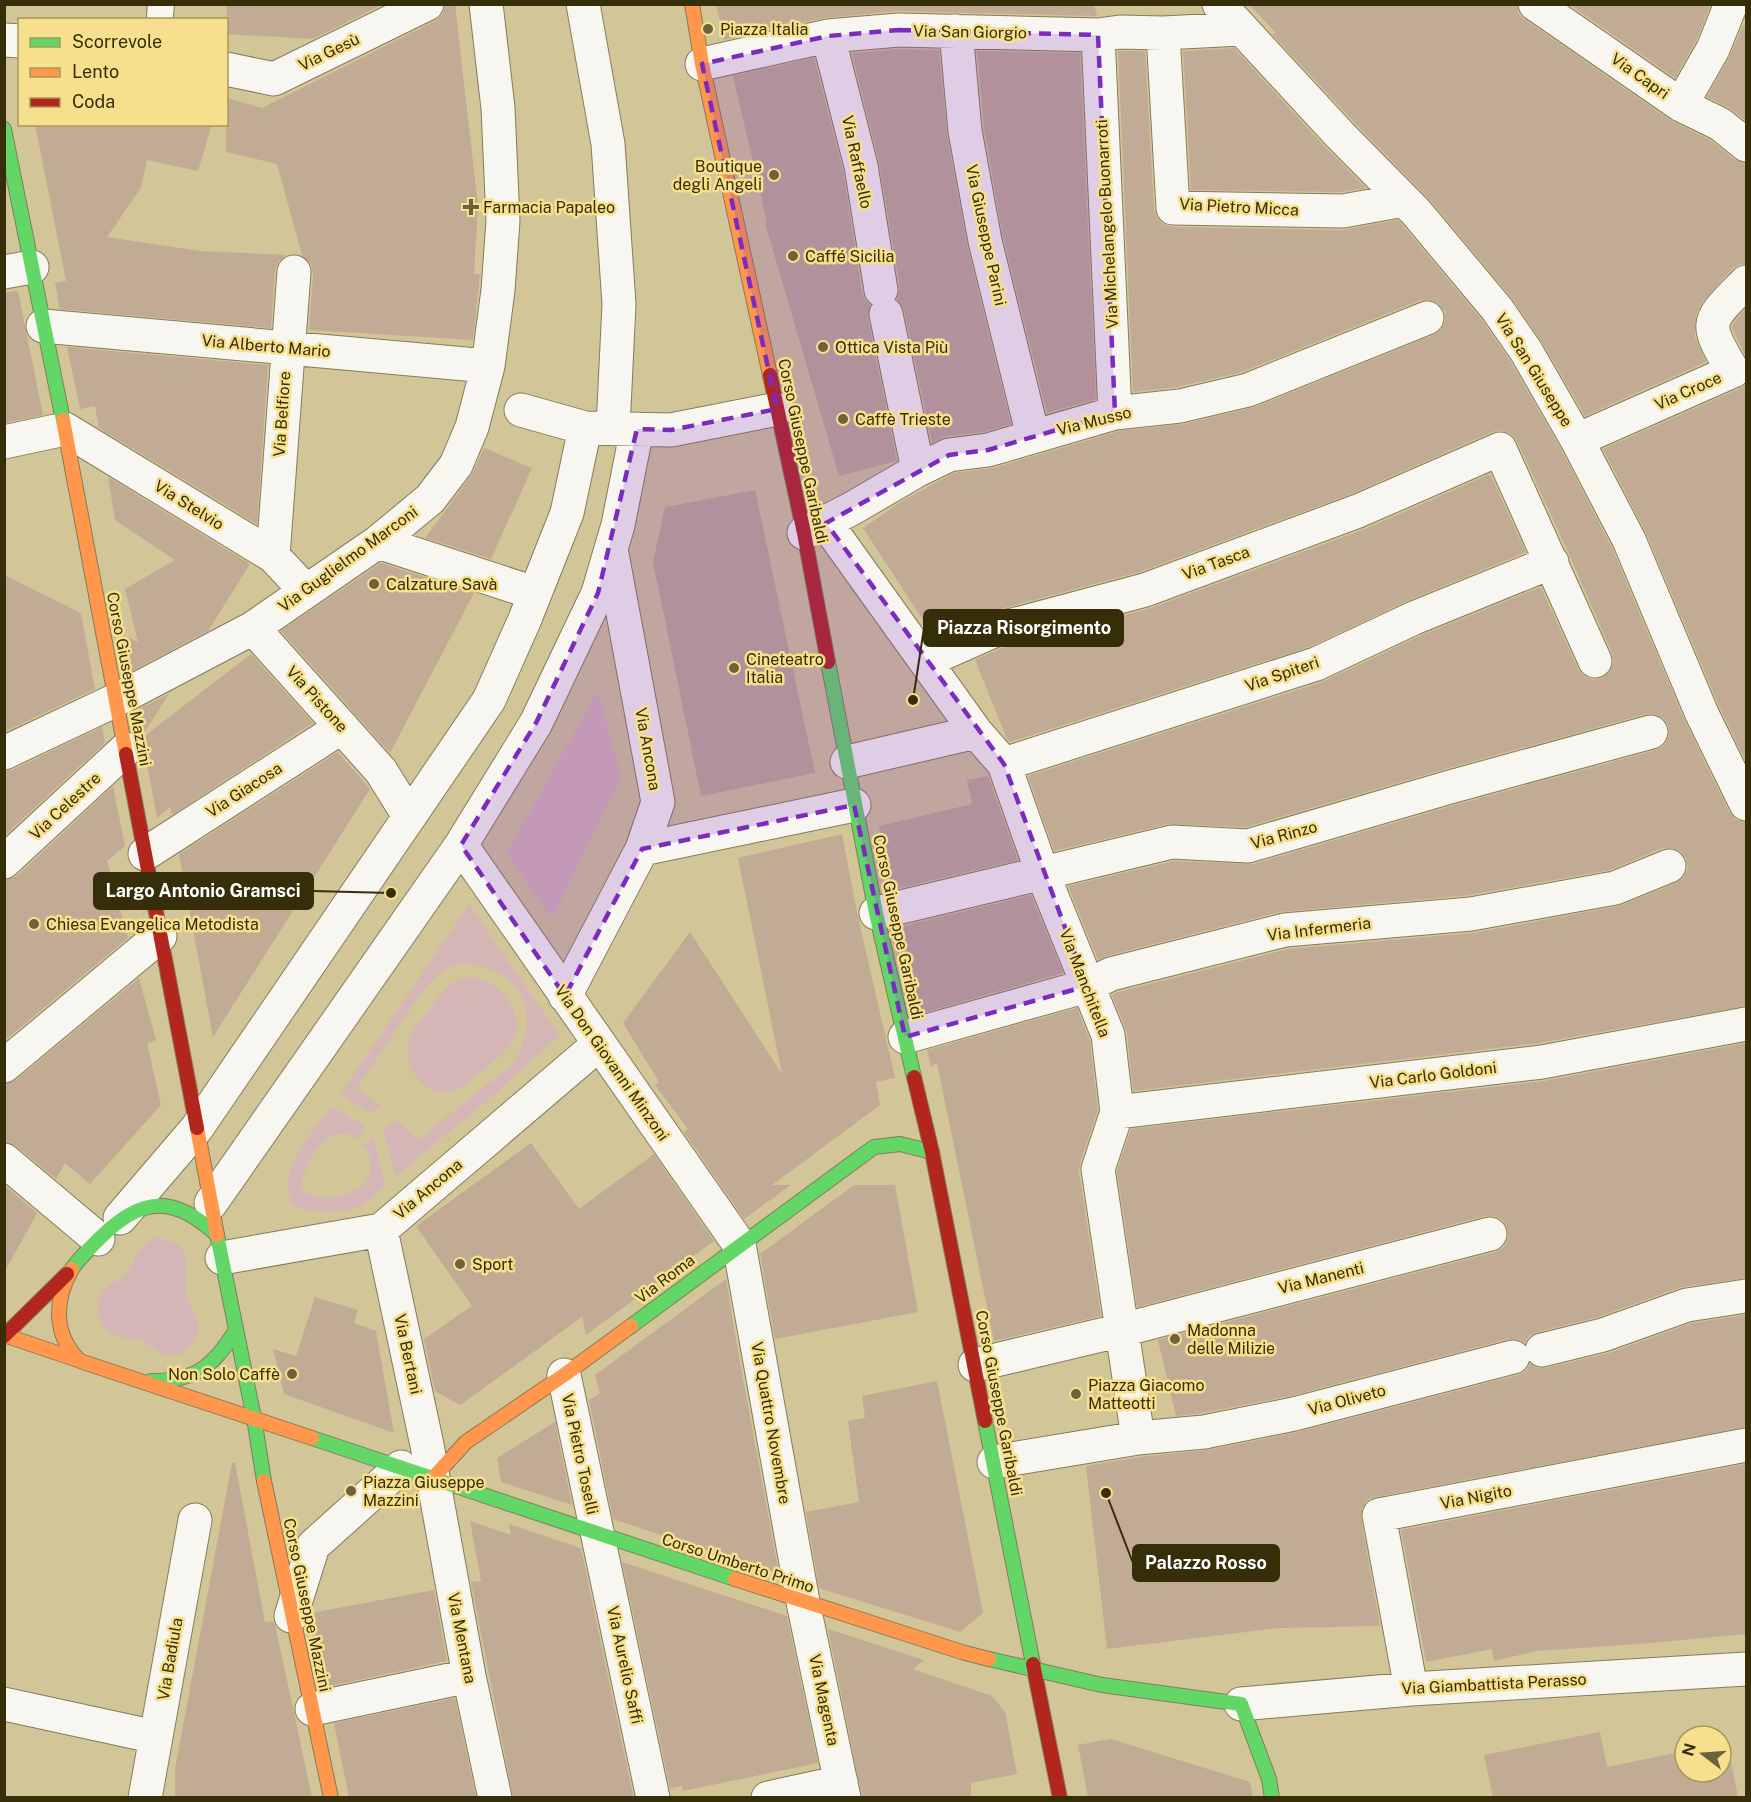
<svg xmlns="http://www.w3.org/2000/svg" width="1751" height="1802" font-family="'Public Sans',sans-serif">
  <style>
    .green { fill: #d6b5b6 }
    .building { fill: #c1ab94 }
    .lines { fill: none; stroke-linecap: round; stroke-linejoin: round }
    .lane-casing { stroke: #857c5a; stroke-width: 28 }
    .street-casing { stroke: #857c5a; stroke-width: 35 }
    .fast-casing { stroke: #857c5a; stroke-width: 16 }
    .slow-casing { stroke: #857c5a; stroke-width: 16 }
    .jam-casing { stroke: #857c5a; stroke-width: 16 }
    .lane { stroke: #f8f6f0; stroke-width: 26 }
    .street { stroke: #f8f6f0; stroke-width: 33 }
    .fast { stroke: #63d668; stroke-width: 14 }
    .slow { stroke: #ff974d; stroke-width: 14 }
    .jam { stroke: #b3261e; stroke-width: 14 }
    .marked { fill: #7b2cbf; fill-opacity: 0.2; stroke: #7b2cbf; stroke-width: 4.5; stroke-dasharray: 12 8; stroke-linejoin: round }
    .poi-dot { fill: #6d623b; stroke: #f7e08d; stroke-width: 2 }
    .labels { text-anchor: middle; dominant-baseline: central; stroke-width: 5; stroke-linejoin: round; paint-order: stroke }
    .poi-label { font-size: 16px; fill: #362d09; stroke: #f7e08d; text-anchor: start }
    .street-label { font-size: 16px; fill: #362d09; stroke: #f7e08d }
    .leader { fill: none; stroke: #362d09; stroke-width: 2 }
    .callout-dot { fill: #362d09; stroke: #f7e08d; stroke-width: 2 }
    .callout { fill: #362d09; stroke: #362d09; stroke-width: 2 }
    .callout-label { font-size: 18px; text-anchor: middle; font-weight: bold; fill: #fff }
  </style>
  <rect width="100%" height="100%" fill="#d2c598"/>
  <path class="green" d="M598 690 621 777 554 915 548 914 507 852Z
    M469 904 559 1035 488 1100 395 1177 383 1128 396 1120 418 1140 513 1064C536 1026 533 987 489 969 478 965 463 961 452 966 441 970 432 981 424 989L356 1089 381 1105 371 1113 340 1095Z
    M465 977C485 979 495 982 507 999 532 1033 506 1052 480 1072 471 1080 462 1089 450 1092 441 1094 431 1090 425 1085 410 1073 403 1055 411 1036 414 1027 424 1018 429 1010 442 993 444 985 465 977Z
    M331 1106 365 1126 358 1139 349 1133C343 1134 335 1133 330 1137 314 1147 305 1168 301 1186 304 1189 307 1194 311 1195 324 1202 350 1195 361 1187 373 1177 374 1154 362 1145L374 1138 385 1185C378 1192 371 1199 363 1204 343 1217 312 1213 292 1205 276 1169 312 1134 331 1106Z
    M157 1238C204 1246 178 1269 187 1297 190 1306 197 1314 198 1323 201 1337 187 1354 173 1355 159 1356 152 1344 140 1340 133 1338 125 1338 117 1336 110 1334 103 1328 101 1321 95 1308 98 1294 110 1285 115 1281 122 1279 125 1274 140 1257 131 1249 157 1238Z"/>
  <path class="building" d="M227 4H383L313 39 226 34Z
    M446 4H455L478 206 474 274H480L473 340 309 330 313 273 311 264 302 255 277 164 226 152V98L262 108 435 21 443 14Z
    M716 4H1094L1097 16 897 11 824 18 724 40Z
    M1249 4H1517L1518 13 1524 19 1670 120 1710 140 1735 160 1746 163V264H1740L1733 268 1720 282 1702 303 1696 315 1695 337 1706 362 1585 416 1542 342 1511 297 1430 200 1354 122 1272 34 1276 33Z
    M1569 4H1711L1696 41 1675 78Z
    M1743 25 1746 27V121L1728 107 1707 97 1729 58Z
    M1234 48 1326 148 1366 188 1341 192 1191 190 1183 51Z
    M900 49 939 50 947 134 967 244 1011 424 984 432 946 436 932 443 904 310 897 299 900 287 879 163 852 53Z
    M977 51 1080 53 1096 399 1047 413 1003 237 984 128Z
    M1118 51H1145L1154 209 1157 217 1163 224 1173 227 1343 230 1398 220 1482 320 1510 361 1561 449 1612 548 1685 721 1729 812 1736 820 1746 822V1006L1539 1043 1133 1091 1127 1033 1112 995 1118 992 1288 949 1473 933 1619 906 1676 883 1684 877 1688 868 1686 858 1680 851 1672 848H1662L1610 870 1469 895 1280 912 1106 956 1098 960 1068 886 1174 861 1253 864 1455 805 1656 750 1665 745 1669 736V727L1664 718 1655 714H1646L1445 769 1246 827 1168 824 1054 851 1028 776 1322 682 1422 635 1541 587 1578 669 1584 676 1593 680 1602 678 1610 671 1614 662 1612 653 1569 554 1517 441 1511 434 1501 430 1492 432 1351 494 1139 572 993 611 934 637 863 528 902 501 954 473 993 468 1119 431 1184 424 1255 407 1434 335 1441 330 1445 321V312L1439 304 1430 300H1421L1242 372 1177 387 1133 392Z
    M814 58 843 170 862 293 866 301 870 305 868 318 897 461 839 476 765 223 767 222 733 76Z
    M35 124H212L198 171 147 160 141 188 107 237 200 251 287 255 279 261 275 270 271 328 60 309 55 283 66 281Z
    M18 291 43 415 4 423V293Z
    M1746 308V357L1732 328 1733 324Z
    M67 347 268 365 257 524 99 428 95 406 80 409Z
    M1746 383V762L1719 706 1646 533 1603 449 1741 388Z
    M484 448 532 468 491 559 425 538 471 476Z
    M1490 474 1526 552 1407 601 1309 647 1010 742 1007 739 975 660 1004 647 1151 608 1365 529Z
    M108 477 250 564 208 631 130 672 123 635 138 642 125 589 175 560 115 520Z
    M755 490 815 773 701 796 653 562 665 507Z
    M381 563 474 593 390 753 281 631Z
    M4 575 81 613 95 689 4 732Z
    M251 654 313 723 172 815 170 807 157 818 142 738Z
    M169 694 142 736 137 710Z
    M102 727 105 743 4 836V771L12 770Z
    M338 752 370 789 213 1037 179 854Z
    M988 776 1018 860 891 890 879 826 972 804 967 780Z
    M113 786 125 846 107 861 128 938 4 1041V880L17 876Z
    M842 834 858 917 895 1078 876 1082 880 1105 772 1185H791L744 1219 684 1132 688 1129 655 1085 659 1082 623 1023 690 932 782 1074 738 858Z
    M1031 895 1063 973 919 1014 899 927Z
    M139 978 156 1040 147 1043 161 1105 90 1184 65 1163 56 1179 16 1146 4 1142V1084L16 1080Z
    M1077 1008 1090 1040 1098 1110 1080 1163 1079 1171 1101 1316 994 1341 937 1063 931 1067 927 1050Z
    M1746 1043V1278L1681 1287 1598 1317 1538 1332 1529 1336 1525 1343 1517 1339H1508L1290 1396 1201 1413 1176 1416 1158 1340 1495 1252 1504 1247 1508 1238V1230L1503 1220 1494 1216H1485L1137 1307 1117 1171 1131 1129 1544 1081Z
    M531 1143 579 1209 654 1154 714 1241 586 1335 582 1317 460 1405 435 1391 424 1339 472 1306 416 1226Z
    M4 1185 37 1213 4 1273Z
    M854 1185H895L918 1312 775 1339 760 1254Z
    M726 1279 737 1346 779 1574 613 1519 589 1400 600 1393 595 1375Z
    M315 1297 358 1310 354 1323 376 1331 394 1433 284 1394 273 1349 296 1356Z
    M1746 1315V1427L1375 1497 1367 1500 1362 1508 1361 1518 1380 1626 1279 1628 1107 1649 1086 1466 1140 1457 1208 1450 1298 1432 1518 1375 1526 1371 1530 1364 1537 1368H1546L1609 1353 1692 1323Z
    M937 1381 983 1613 960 1632 819 1588 806 1512 859 1502 848 1421 865 1418 862 1396Z
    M555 1422 572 1505 501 1482 497 1458Z
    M232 1463H235L265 1622 273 1621 275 1624 312 1797H175V1769Z
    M1746 1464V1634L1640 1644 1537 1651 1494 1661 1492 1649 1426 1662 1401 1530Z
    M470 1521 511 1535 509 1524 581 1548 633 1795 622 1797H513L471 1582 481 1581Z
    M622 1562 787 1616 818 1763 683 1791 682 1786 670 1788Z
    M434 1590 447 1661 326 1687 311 1613Z
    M828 1629 924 1660 913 1669 992 1696 1005 1712 1017 1774 971 1783V1797H862Z
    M455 1698 476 1797H349L334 1723Z
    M1600 1732 1607 1767 1685 1751V1772H1721V1744L1727 1742 1738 1797H1493L1484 1755Z
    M1111 1739 1250 1782 1253 1797H1088L1078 1745Z"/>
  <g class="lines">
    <defs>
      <path id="lane" d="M160 16 161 4"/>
      <path id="street" d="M583 4 608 144 619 304 613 428
        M1219 4 1340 135 1416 212 1497 309 1526 351 1577 440 1629 540 1702 714 1746 804
        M1535 4 1681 105 1720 124 1746 145
        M956 31 965 131 985 241 1033 436
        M1163 33 1173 208 1343 211 1404 200
        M1098 35 1115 413
        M828 36 861 166 881 290
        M4 40 20 41
        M702 64 828 36 899 30 1098 35 1120 32 1163 33 1241 29
        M226 69 274 79 427 4
        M1681 105 1713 49 1731 4
        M4 272 32 267
        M886 314 918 470
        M43 326 488 366
        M521 410 585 428 671 430 777 409
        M1577 440 1733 371C1702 320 1707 322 1746 282
        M4 442 65 429 273 556 305 590
        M826 523 976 732 847 762
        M804 533 851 509 918 470 949 455 988 450 1115 413 1180 406 1248 390 1427 318
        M378 542 534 593
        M273 556 294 272
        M253 628 381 771 409 816
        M926 661 998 629 1145 590 1358 511 1500 449 1595 661
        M976 732 1004 764 1042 872 1108 1035 1117 1112 1098 1169 1138 1438 994 1462
        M4 753 116 700 253 628 378 542 430 499 456 465 472 427 488 366 498 290 503 221 498 108 486 4
        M1004 764 1316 664 1414 618 1552 562
        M461 845 739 1244 803 1602 844 1798
        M642 849 854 805
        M145 854 342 727
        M4 862 126 749
        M876 913 1172 842 1248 846 1450 787 1651 732
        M565 996 642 849 658 802 612 554
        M905 1037 1087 986 1111 974 1285 930 1471 914 1615 888 1669 866
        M4 1066 160 936
        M1117 1112 1542 1062 1746 1024
        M4 1160 98 1239
        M211 1203 461 845 536 723 598 593 618 525 637 429
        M120 1218 197 1128 489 700 525 619 567 513 585 428
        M381 1230 427 1445 469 1676 495 1798
        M222 1258 381 1230 599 1044
        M1542 1350 1603 1335 1687 1305 1746 1296
        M975 1365 1122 1330 1490 1234
        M564 1375 653 1798
        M1138 1438 1204 1432 1294 1414 1513 1357
        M291 1616 313 1546 401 1467
        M1411 1689 1379 1515 1746 1445
        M4 1704 156 1737
        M1241 1704 1411 1689 1746 1669
        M312 1709 469 1676
        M145 1798 195 1520
        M768 1798 841 1782"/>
      <path id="fast" d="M4 129 63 420
        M828 662 876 913 914 1077
        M72 1269C80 1257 90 1248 100 1238 142 1196 174 1195 217 1235L254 1418 264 1481
        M631 1326 874 1147 900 1144 932 1152
        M151 1381C196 1381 213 1367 236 1330
        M985 1421 1033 1664
        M312 1438 735 1579
        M989 1659 1102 1685 1241 1704 1269 1779 1272 1798"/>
      <path id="slow" d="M692 4 702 64 770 375
        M63 420 126 754
        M197 1128 217 1235
        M72 1269C54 1300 53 1335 80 1361L312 1438
        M4 1335 81 1361
        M433 1478 466 1442 564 1375 631 1326
        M264 1481 331 1798
        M735 1579 965 1653 989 1659"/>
      <path id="jam" d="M770 375 804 533 828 662
        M126 754 197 1128
        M914 1077 932 1152 985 1421
        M4 1336 67 1274
        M1033 1664 1060 1798"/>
    </defs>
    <use href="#lane" class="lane-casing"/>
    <use href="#street" class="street-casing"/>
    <use href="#fast" class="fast-casing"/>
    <use href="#slow" class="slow-casing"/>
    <use href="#jam" class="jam-casing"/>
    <use href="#lane" class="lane"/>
    <use href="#street" class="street"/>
    <use href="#fast" class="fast"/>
    <use href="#slow" class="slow"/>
    <use href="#jam" class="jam"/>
  </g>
  <path class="marked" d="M899 30 1098 35 1115 413 988 450 949 455 826 523 1004 764 1087 986 905 1037 854 805 642 849 565 996 461 845 536 723 598 593 637 429 671 430 777 409 702 64 828 36Z"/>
  <g class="poi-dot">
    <circle cx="708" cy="29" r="6"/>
    <circle cx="774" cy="175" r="6"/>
    <path d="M468 198h6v6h6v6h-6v6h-6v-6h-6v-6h6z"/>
    <circle cx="793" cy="256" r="6"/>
    <circle cx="823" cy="347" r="6"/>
    <circle cx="843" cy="419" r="6"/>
    <circle cx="374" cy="584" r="6"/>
    <circle cx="734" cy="668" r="6"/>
    <circle cx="34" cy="924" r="6"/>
    <circle cx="460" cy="1264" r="6"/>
    <circle cx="1175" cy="1339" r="6"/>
    <circle cx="292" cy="1374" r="6"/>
    <circle cx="1076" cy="1394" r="6"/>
    <circle cx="351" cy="1491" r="6"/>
  </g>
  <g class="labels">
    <g class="poi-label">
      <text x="720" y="29">Piazza Italia</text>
      <text x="762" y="166" text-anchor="end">Boutique<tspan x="762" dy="18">degli Angeli</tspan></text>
      <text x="483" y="207">Farmacia Papaleo</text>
      <text x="805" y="256">Caffé Sicilia</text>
      <text x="835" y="347">Ottica Vista Più</text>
      <text x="855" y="419">Caffè Trieste</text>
      <text x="386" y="584">Calzature Savà</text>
      <text x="746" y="659">Cineteatro<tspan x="746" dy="18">Italia</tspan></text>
      <text x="46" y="924">Chiesa Evangelica Metodista</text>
      <text x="472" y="1264">Sport</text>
      <text x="1187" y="1330">Madonna<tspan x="1187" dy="18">delle Milizie</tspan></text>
      <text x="280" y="1374" text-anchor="end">Non Solo Caffè</text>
      <text x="1088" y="1385">Piazza Giacomo<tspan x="1088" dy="18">Matteotti</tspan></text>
      <text x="363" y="1482">Piazza Giuseppe<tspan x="363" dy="18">Mazzini</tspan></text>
    </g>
    <g class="street-label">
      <text transform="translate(970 32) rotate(1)">Via San Giorgio</text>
      <text transform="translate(329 52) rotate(-26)">Via Gesù</text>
      <text transform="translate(1640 76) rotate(35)">Via Capri</text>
      <text transform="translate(857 162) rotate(78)">Via Raffaello</text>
      <text transform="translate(1239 207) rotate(3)">Via Pietro Micca</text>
      <text transform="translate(1107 224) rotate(-93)">Via Michelangelo Buonarroti</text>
      <text transform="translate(986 235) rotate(78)">Via Giuseppe Parini</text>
      <text transform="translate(266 346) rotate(5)">Via Alberto Mario</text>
      <text transform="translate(1534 370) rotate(58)">Via San Giuseppe</text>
      <text transform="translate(1688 391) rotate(-24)">Via Croce</text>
      <text transform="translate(282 414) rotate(-86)">Via Belfiore</text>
      <text transform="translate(1094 421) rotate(-14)">Via Musso</text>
      <text transform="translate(803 451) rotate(78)">Corso Giuseppe Garibaldi</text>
      <text transform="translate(189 505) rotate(32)">Via Stelvio</text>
      <text transform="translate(348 559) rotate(-36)">Via Guglielmo Marconi</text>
      <text transform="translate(1216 563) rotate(-20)">Via Tasca</text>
      <text transform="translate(1282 674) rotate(-19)">Via Spiteri</text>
      <text transform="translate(129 679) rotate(79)">Corso Giuseppe Mazzini</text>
      <text transform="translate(317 699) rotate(48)">Via Pistone</text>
      <text transform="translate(648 749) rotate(80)">Via Ancona</text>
      <text transform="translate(244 790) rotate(-33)">Via Giacosa</text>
      <text transform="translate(65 806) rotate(-43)">Via Celestre</text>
      <text transform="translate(1284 835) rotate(-15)">Via Rinzo</text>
      <text transform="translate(898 927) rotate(78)">Corso Giuseppe Garibaldi</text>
      <text transform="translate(1319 929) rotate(-7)">Via Infermeria</text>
      <text transform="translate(1085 983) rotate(69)">Via Manchitella</text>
      <text transform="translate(612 1063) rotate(55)">Via Don Giovanni Minzoni</text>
      <text transform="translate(1433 1075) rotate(-7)">Via Carlo Goldoni</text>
      <text transform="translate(428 1189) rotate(-40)">Via Ancona</text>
      <text transform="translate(1321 1278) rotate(-14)">Via Manenti</text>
      <text transform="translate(665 1279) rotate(-37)">Via Roma</text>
      <text transform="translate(408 1354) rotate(78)">Via Bertani</text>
      <text transform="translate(1347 1400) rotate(-15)">Via Oliveto</text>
      <text transform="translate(999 1403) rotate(79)">Corso Giuseppe Garibaldi</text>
      <text transform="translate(771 1423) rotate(80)">Via Quattro Novembre</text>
      <text transform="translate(580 1454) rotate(78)">Via Pietro Toselli</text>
      <text transform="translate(1476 1497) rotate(-11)">Via Nigito</text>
      <text transform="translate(738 1563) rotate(18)">Corso Umberto Primo</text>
      <text transform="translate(307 1605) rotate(78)">Corso Giuseppe Mazzini</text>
      <text transform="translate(462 1638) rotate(79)">Via Mentana</text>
      <text transform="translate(170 1659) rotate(-80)">Via Badiula</text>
      <text transform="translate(625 1665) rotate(78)">Via Aurelio Saffi</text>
      <text transform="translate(1494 1684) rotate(-3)">Via Giambattista Perasso</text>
      <text transform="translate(824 1700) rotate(78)">Via Magenta</text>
    </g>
  </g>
  <path class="leader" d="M913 700L924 628M391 893L313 891M1106 1493L1133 1563"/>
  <g class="callout-dot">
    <circle cx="913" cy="700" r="6"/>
    <circle cx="391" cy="893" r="6"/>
    <circle cx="1106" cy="1493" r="6"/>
  </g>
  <g class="callout">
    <rect x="924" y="610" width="199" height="36" rx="6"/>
    <rect x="94" y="873" width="219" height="36" rx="6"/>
    <rect x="1133" y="1545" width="146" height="36" rx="6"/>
  </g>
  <g class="callout-label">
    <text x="1024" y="634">Piazza Risorgimento</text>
    <text x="203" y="897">Largo Antonio Gramsci</text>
    <text x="1206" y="1569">Palazzo Rosso</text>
  </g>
  <rect width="1751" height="1802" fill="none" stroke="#362d09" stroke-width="12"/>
  <rect x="18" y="18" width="210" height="108" fill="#f7e08d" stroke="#aa9858" stroke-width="1.5"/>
  <rect x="30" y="38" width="30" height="9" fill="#63d668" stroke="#aa9858" stroke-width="1.5"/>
  <text x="72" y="48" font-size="18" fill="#362d09">Scorrevole</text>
  <rect x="30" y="68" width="30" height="9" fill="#ff974d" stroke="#aa9858" stroke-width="1.5"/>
  <text x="72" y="78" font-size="18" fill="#362d09">Lento</text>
  <rect x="30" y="98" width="30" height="9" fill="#b3261e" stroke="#aa9858" stroke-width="1.5"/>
  <text x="72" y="108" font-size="18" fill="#362d09">Coda</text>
  <g transform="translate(1703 1754) rotate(287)"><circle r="28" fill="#f7e08d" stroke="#aa9858" stroke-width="1.5"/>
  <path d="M0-4.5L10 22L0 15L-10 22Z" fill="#6d623b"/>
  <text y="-9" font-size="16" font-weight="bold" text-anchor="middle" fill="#362d09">N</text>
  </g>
</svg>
